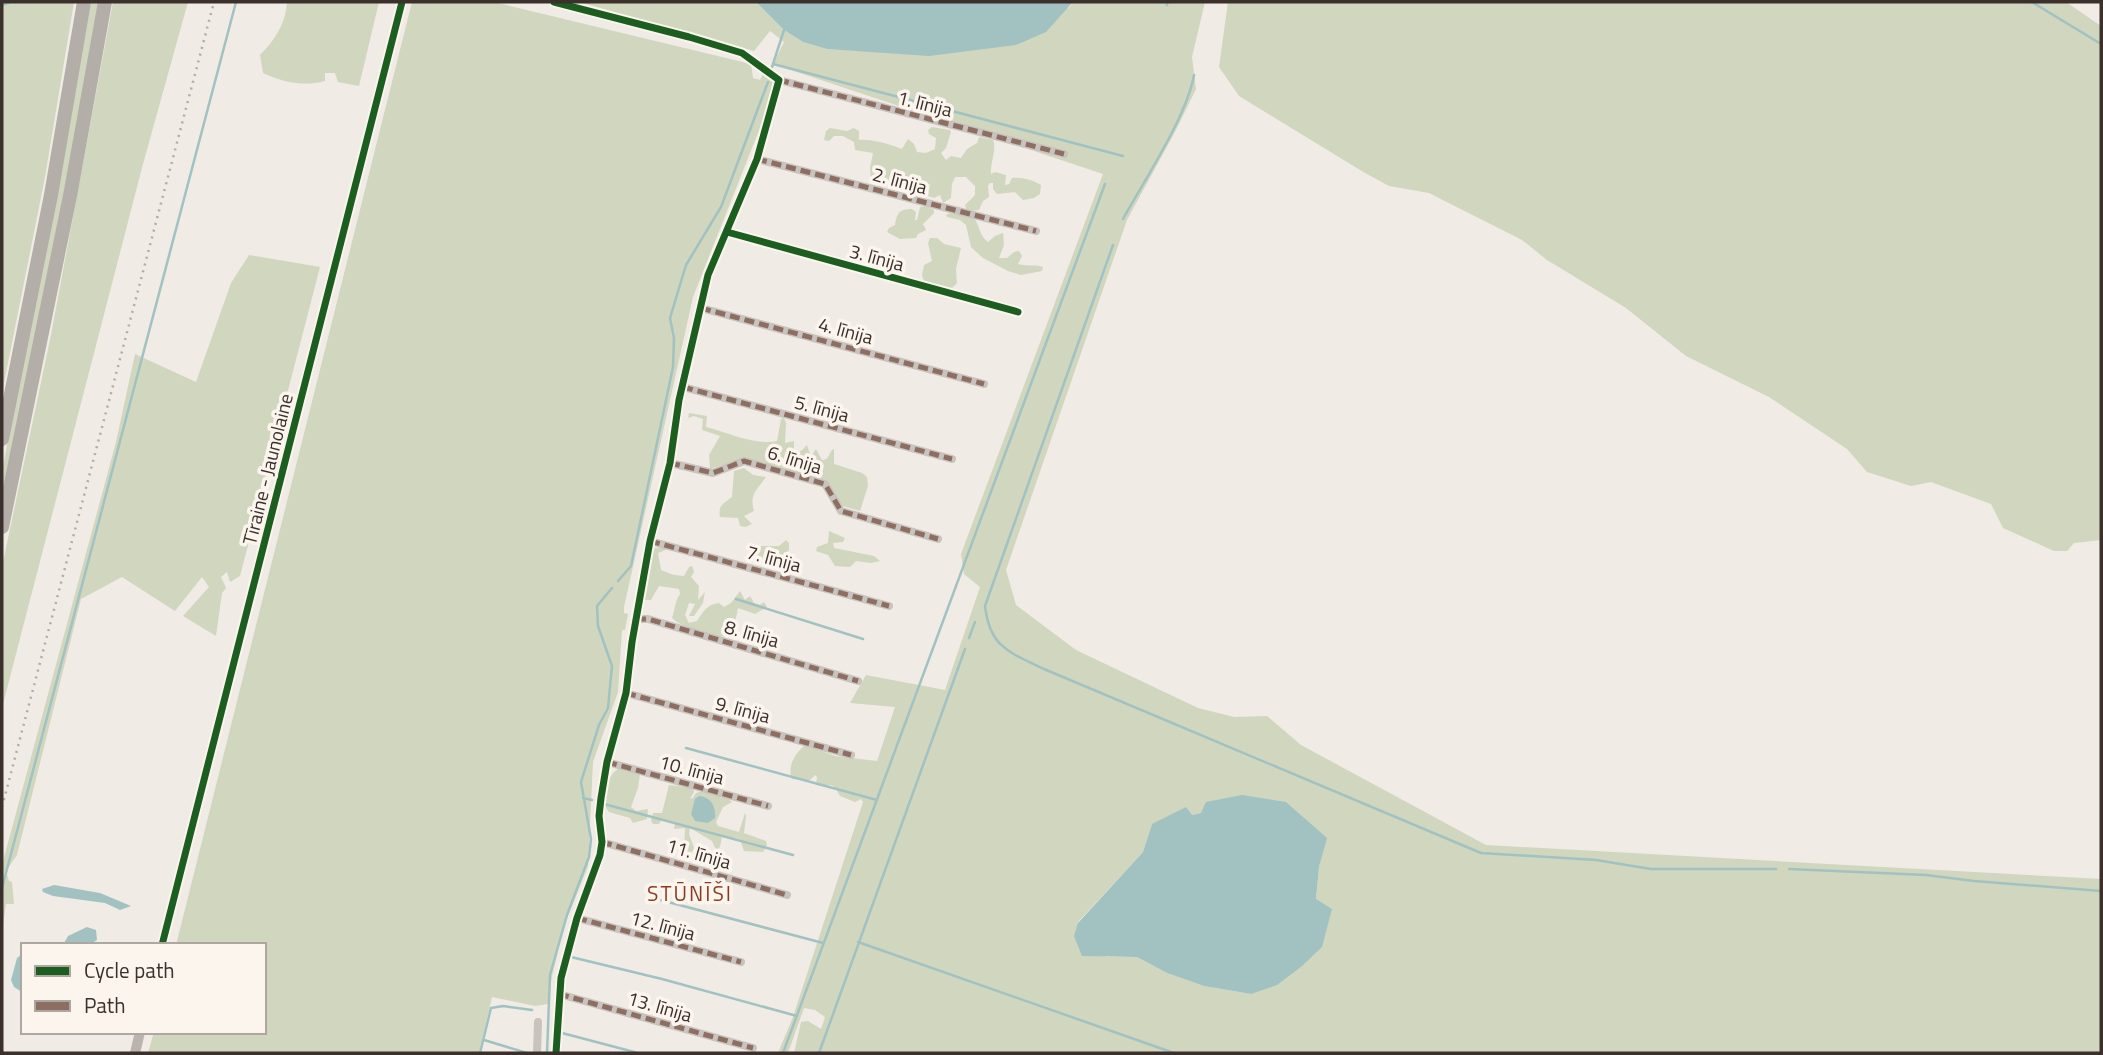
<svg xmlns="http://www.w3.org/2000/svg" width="2103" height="1055" font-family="'Titillium Web',sans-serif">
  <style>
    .green { fill: #d1d6bf; fill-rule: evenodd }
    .water { fill: #a1c2c1 }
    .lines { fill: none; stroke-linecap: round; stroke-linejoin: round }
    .stream { stroke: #a1c2c1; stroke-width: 2.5 }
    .minor { stroke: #c9c3be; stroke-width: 8 }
    .secondary { stroke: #bab3ae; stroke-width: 10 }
    .trunk { stroke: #b4aea8; stroke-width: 14 }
    .rail { stroke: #b1aca8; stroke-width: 2.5; stroke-dasharray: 2 5; stroke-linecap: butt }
    .quiet { stroke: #8d6e63; stroke-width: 5; stroke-dasharray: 10 5; stroke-linecap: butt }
    .cycleway-casing { stroke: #fbf5ee; stroke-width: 11 }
    .cycleway { stroke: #1b5e20; stroke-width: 7 }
    .labels { text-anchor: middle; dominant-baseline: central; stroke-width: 7; stroke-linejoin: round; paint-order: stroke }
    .street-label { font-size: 19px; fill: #3b302b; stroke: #fbf5ee }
    .neighbourhood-label { font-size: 21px; letter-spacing: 2px; fill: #8c3b22; stroke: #fbf5ee }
  </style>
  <rect width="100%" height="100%" fill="#f0ebe5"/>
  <path class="green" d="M2 2H74L45 177 2 393Z
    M91 2H99L82 103 2 501V471L58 189Z
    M113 2H188L143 164 2 708V567L51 335Z
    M287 2H379L359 86 338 82 335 73H325V81C304 87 282 82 263 73L260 55C275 40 286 23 287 2Z
    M412 2H494L751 64 753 78 760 80 763 74 779 80 693 297 624 607V613L628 614 625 630H622L618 692 593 762 588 866 564 926 552 976 548 1004 535 1006 492 997 479 1053H148L154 1032H264V945H176Z
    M579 2H756L784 30 803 42 827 49 884 52 1069 8 1073 2H1205L1192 57 1196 89 1177 128 1127 220 1006 570 1016 605 1076 650 1198 708 1234 717 1267 716 1301 745 1486 845 2101 879V1053H794L801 1022 808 1021 821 1029 825 1017 815 1010 804 1008 788 1053H778L793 1017 863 802 861 799 855 802 840 796C830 778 832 789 816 785L817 777 815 775 810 780 792 779C787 766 795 754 805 745L835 756 877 761 895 707 850 703 866 675 945 690 980 587 964 574 961 554 1103 174 773 64 784 42 770 31 754 51ZM1201 813 1326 838 1319 867 1316 900 1251 994 1204 986 1167 973 1137 957H1106L1078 922 1143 852 1152 824Z
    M1228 2H2066L2101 26V540L2074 543 2067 551H2054L2003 528 1991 504 1931 482 1911 486 1867 472 1847 449 1769 397 1686 356 1626 308 1547 260 1522 240 1429 193 1389 186 1365 173 1239 96 1219 67Z
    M932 127 950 130 951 132 946 148 941 153 946 160 951 156 961 158 967 149 977 143 979 137 993 140C997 150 990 163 991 174L995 172 1006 175 1005 185 1009 184 1012 178C1022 177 1033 180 1041 185L1040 194 1034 198 1023 200 1015 192 997 194 993 189V183H990L988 186 989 197 983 201 979 210 967 211 965 205 975 195V186L966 177H955L952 184 951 198 943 203 940 195 934 198 928 196 930 184 923 188 910 191 901 186 880 187 871 181 870 168 873 153 855 150 854 142 843 136H834L829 141 824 140 826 131 830 128 847 131 854 128 859 131V140C871 139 889 144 902 149L908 139 914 144 917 152 926 153 935 149 936 138 929 134 928 130Z
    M925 206 934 210V213L923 224 926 230 918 234 916 238 900 239 887 232 889 228 895 225C897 213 899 209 912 209L916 212 915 220H917L920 207Z
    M950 213 974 218C980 226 979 236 988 242L995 236 1003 233 1004 245 999 258H1007L1014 252 1019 251 1022 256 1018 264C1028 267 1036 264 1043 267L1042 271 1021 275 1008 271 983 258 971 247 966 225 960 220 947 217 946 215Z
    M930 238H937L944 244 961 248 956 269 957 283 952 288 924 281 922 275 924 265 932 261 928 243Z
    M249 255 320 267 240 576 230 582 227 572 221 577 226 588 222 593 216 636 183 616 209 587 202 577 175 611 122 577 81 599 17 855 6 871 9 881 12 882 14 904H6L2 933V865L116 442 135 354 196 382 231 283Z
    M689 413 707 416 706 427C727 432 755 446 777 441L781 419 784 418 786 423 785 443 794 441V451H801L807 445 811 457 816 449 822 460C831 460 828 451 834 449V464L862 473 867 477 868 486 860 511 843 506 818 478 797 474 784 468 741 459 710 469 709 455 720 436 702 430 703 419 694 416 688 418Z
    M744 468 753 475 766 477C757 490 749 494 754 511L744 516 752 524 746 527 740 526 738 518 720 517C718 505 723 504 732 497L734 471Z
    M829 531 845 538 843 542 833 543 834 548 874 556 880 561 871 563 856 561 850 567 835 566 828 555 816 551 817 547 828 543Z
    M786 540 789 543V550L777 563 766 564 755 554 761 546H779Z
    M665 547 668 549 658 553 661 570 674 575 684 576 689 567 692 566 694 572 691 577 699 586 698 600 705 592 703 603 694 616H689L695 604 689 603 685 615 689 623 697 621C703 612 707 604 719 603L724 607 731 603 740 591 745 600 750 596 754 603 760 605 764 602 767 607 755 614 738 608 733 632 729 637C712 636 684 629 672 618 675 610 675 600 680 594L679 589 659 586 651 600H644L652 551 655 548Z
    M620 768 640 774 638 788 631 807 636 811 648 809 647 819 633 823 630 818 609 812 606 808C607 794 605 775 620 768Z
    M669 785 693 788 694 792 690 799 693 798 696 793 702 791 729 799 732 802 723 807 716 822 718 826 739 832 745 813 746 816 744 833 766 841 767 845 763 852 744 851 740 839 722 836 720 847 716 850 712 841 690 828 689 834 694 848 692 852 684 851 685 828 674 829 675 822 662 819 659 824H653L651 821 653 813H662Z"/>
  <path class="water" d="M756 2H1073L1046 32 1016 45 929 56 827 49 803 42 784 30Z
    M1242 795 1286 802 1327 838 1319 867 1316 899 1332 909 1322 947 1302 966 1277 985 1251 994 1204 986 1167 973 1137 957 1082 956 1074 936 1078 923 1143 852 1152 824 1186 807 1192 815 1201 813 1206 802Z
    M699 796C712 797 716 808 715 818L708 823 695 821 691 814 695 799Z
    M54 885 100 893 131 906 120 910 105 903 53 896 43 892 42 889Z
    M87 927 96 930 97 940 89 945H63L68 936Z
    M23 953V992H22L14 987 11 980 17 958Z"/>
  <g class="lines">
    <path class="stream" d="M1167 2V5
      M2032 2 2101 44
      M2 5 10 2
      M773 64 1123 156
      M772 67 784 30
      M1123 219C1144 181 1187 116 1194 75
      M1113 245 985 606C990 648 1009 652 1044 669L1481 853 1596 860 1651 869H1776
      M618 581 631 566 673 367 674 338 670 318 686 265 721 207 768 82
      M736 599 863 639
      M969 638 975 622
      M686 748 877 800
      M583 798 592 800
      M604 804 793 855
      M1789 869 1926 875 1974 881 2101 891
      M2 888 236 2
      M653 898 823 943
      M858 942 1174 1053
      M571 957 662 979 797 1016
      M562 1033 638 1053
      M484 1040 527 1053
      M480 1053 491 1008 503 1006 532 1010
      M547 1053 550 975 567 915 589 857 591 839 581 782 599 725 608 708 612 666 598 626 597 606 612 588
      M783 1053 1105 184
      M819 1053 965 649"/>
    <path class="minor" d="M554 2 689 37 742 53 779 80 757 159 708 275 679 400 670 463 650 541 632 642 626 693 607 762 601 798 599 816 602 842 600 855 577 918 561 978 556 1053
      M779 80 1064 154
      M757 159 1036 231
      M727 232 1018 312
      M701 308 984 384
      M683 387 952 459
      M670 463 713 473 744 461 825 484 841 511 938 539
      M650 541 889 606
      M636 619H648L858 681
      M626 693 851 755
      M607 762 768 806
      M602 842 787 895
      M577 918 741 962
      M559 994 753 1048
      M537 1053 538 1022"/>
    <path class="secondary" d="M162 945 402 2
      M135 1053 140 1032"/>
    <path class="trunk" d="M2 439 51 195 84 2
      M2 527 70 196 105 2"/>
    <path class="rail" d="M2 807 214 2"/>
    <path class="quiet" d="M779 80 1064 154
      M757 159 1036 231
      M701 308 984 384
      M683 387 952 459
      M670 463 713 473 744 461 825 484 841 511 938 539
      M650 541 889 606
      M636 619H648L858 681
      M626 693 851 755
      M607 762 768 806
      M602 842 787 895
      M577 918 741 962
      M559 994 753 1048"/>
    <defs>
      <path id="cycleway" d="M554 2 689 37 742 53 779 80 757 159 708 275 679 400 670 463 650 541 632 642 626 693 607 762 601 798 599 816 602 842 600 855 577 918 561 978 556 1053
        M727 232 1018 312
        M162 945 402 2"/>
    </defs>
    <use href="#cycleway" class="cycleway-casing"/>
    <use href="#cycleway" class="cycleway"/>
  </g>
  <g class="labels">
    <g class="street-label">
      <text transform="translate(925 103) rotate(14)">1. līnija</text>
      <text transform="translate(900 180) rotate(15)">2. līnija</text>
      <text transform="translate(877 257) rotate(15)">3. līnija</text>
      <text transform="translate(846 330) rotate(15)">4. līnija</text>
      <text transform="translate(822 408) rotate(15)">5. līnija</text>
      <text transform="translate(795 459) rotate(17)">6. līnija</text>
      <text transform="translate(267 469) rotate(-76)">Tīraine - Jaunolaine</text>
      <text transform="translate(774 558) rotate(15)">7. līnija</text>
      <text transform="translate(752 633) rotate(16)">8. līnija</text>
      <text transform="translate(743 709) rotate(15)">9. līnija</text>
      <text transform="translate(692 769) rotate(15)">10. līnija</text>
      <text transform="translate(699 853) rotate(16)">11. līnija</text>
      <text transform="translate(663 925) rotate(15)">12. līnija</text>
      <text transform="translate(660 1006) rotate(16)">13. līnija</text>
    </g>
    <g class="neighbourhood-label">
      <text x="690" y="893">STŪNĪŠI</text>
    </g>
  </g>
  <rect width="2103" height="1055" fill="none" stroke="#3b302b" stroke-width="7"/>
  <rect x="21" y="943" width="245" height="91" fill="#fbf5ee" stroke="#aea6a0" stroke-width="2"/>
  <rect x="35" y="966" width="35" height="10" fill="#1b5e20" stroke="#aea6a0" stroke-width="2"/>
  <text x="84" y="978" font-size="21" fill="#3b302b">Cycle path</text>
  <rect x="35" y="1001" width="35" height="10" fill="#8d6e63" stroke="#aea6a0" stroke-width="2"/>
  <text x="84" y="1013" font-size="21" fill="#3b302b">Path</text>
</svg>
